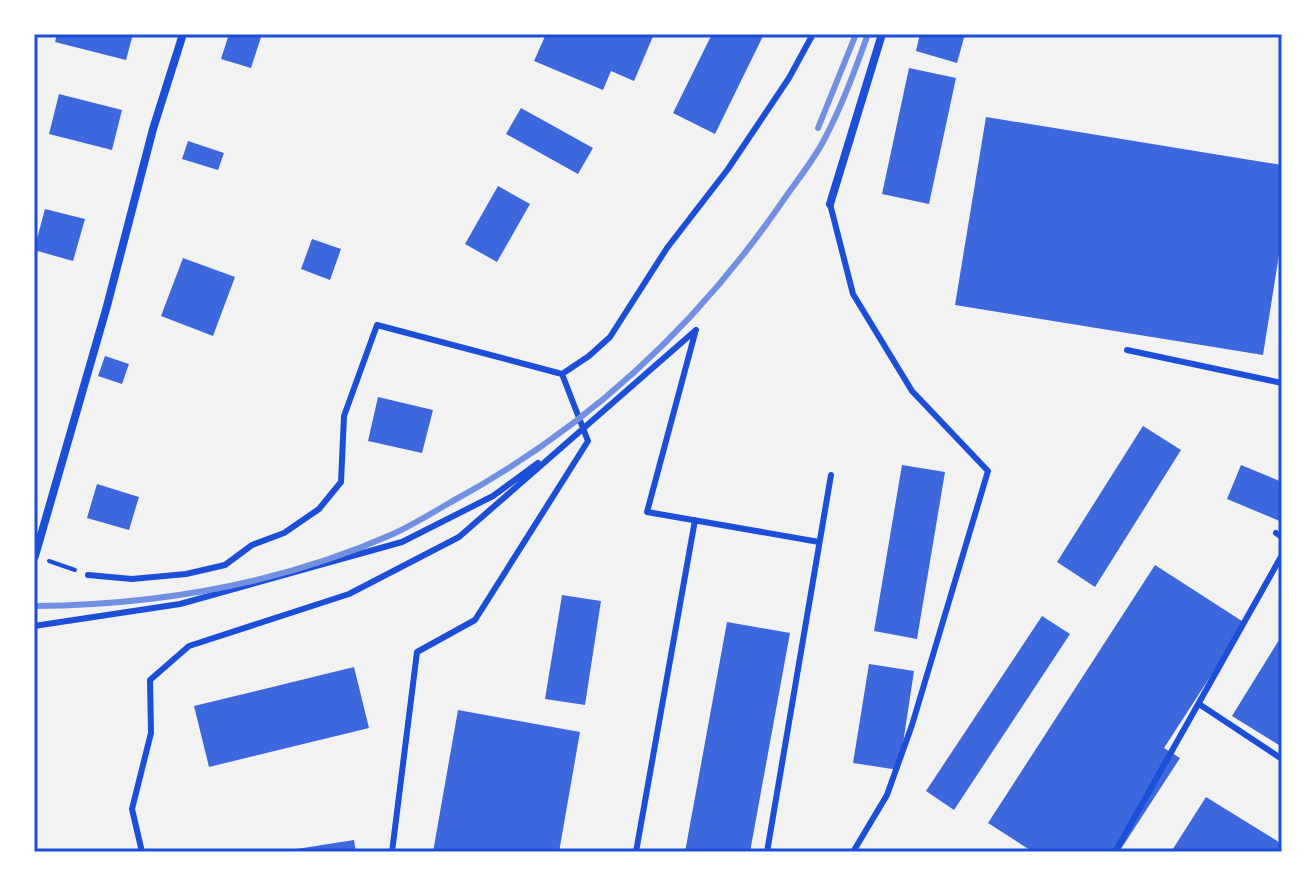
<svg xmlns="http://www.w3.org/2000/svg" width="1316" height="886" font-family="'Noto Sans',sans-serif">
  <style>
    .building { fill: #3d67dc }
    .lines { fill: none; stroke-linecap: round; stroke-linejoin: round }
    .path { stroke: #1d4ed8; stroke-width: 4 }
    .service { stroke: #1d4ed8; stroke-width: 6 }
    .minor { stroke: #1d4ed8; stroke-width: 8 }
    .rail { stroke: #7290e2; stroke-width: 6 }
    .neatline { fill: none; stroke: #1d4ed8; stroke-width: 3 }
  </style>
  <rect width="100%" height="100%" fill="#f2f2f2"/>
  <path class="building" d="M57 34H133L126 60 55 42Z
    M229 34H262L251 68 221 59Z
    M546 34H654L634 81 611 71 603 90 534 61Z
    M712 34H764L715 134 673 113Z
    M920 34H965L957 63 916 51Z
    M909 68 956 78 929 204 882 194Z
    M59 94 122 110 112 150 49 134Z
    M521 108 593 148 578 174 506 134Z
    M986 117 1282 165V236L1263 355 955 305Z
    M188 141 224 153 218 170 182 159Z
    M498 186 530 204 497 262 465 244Z
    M45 209 85 219 73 261 34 250Z
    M312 239 341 249 330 280 301 269Z
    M183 258 235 277 213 336 161 316Z
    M105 356 129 364 122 384 98 376Z
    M378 397 433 410 422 453 368 441Z
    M1143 426 1181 450 1095 587 1057 562Z
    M902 465 945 472 917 639 874 631Z
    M1241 465 1282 482V522L1227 499Z
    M97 484 139 497 129 530 87 518Z
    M1155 565 1245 623 1164 748 1180 758 1119 852H1033L988 823Z
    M562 595 601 601 585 705 545 699Z
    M1042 616 1070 634 954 810 926 791Z
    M727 622 790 633 750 852H685Z
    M1282 635V747L1232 716Z
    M869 664 914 671 899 770 853 763Z
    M354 667 369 728 209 767 194 706Z
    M458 710 580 732 559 852H433Z
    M1206 797 1282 844V852H1171Z
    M354 840 356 852H290V850Z"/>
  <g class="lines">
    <path class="path" d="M49 561 75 570"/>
    <path class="service" d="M830 204 853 294 912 391 988 471 912 725 887 795 853 852
      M695 333 647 512 819 542
      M1127 350 1282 383
      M1276 533 1282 537
      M88 575 132 579 186 574 225 565 252 545 284 533 319 509 341 482 344 416 377 325 562 374 589 356 610 337 667 248 728 169 789 78 813 34
      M34 626 180 604 402 542 493 496 538 463
      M1199 704 1282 759
      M142 852 132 809 151 733 150 680 189 646 349 594 459 537 696 330
      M392 852 417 652 475 620 588 441 562 374
      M636 852 695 520
      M767 852 831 475
      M1115 852 1282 555"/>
    <path class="minor" d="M830 204 882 34
      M35 556 107 306 153 129 183 34"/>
    <path class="rail" d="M818 128 856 34
      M34 606C156 605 280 584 393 534 413 525 432 513 451 502 584 430 694 329 780 205 794 184 812 163 824 140 842 106 855 70 868 34"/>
  </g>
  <rect width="1316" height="886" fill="none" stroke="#ffffff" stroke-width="72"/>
  <rect x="36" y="36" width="1244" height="814" class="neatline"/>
</svg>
